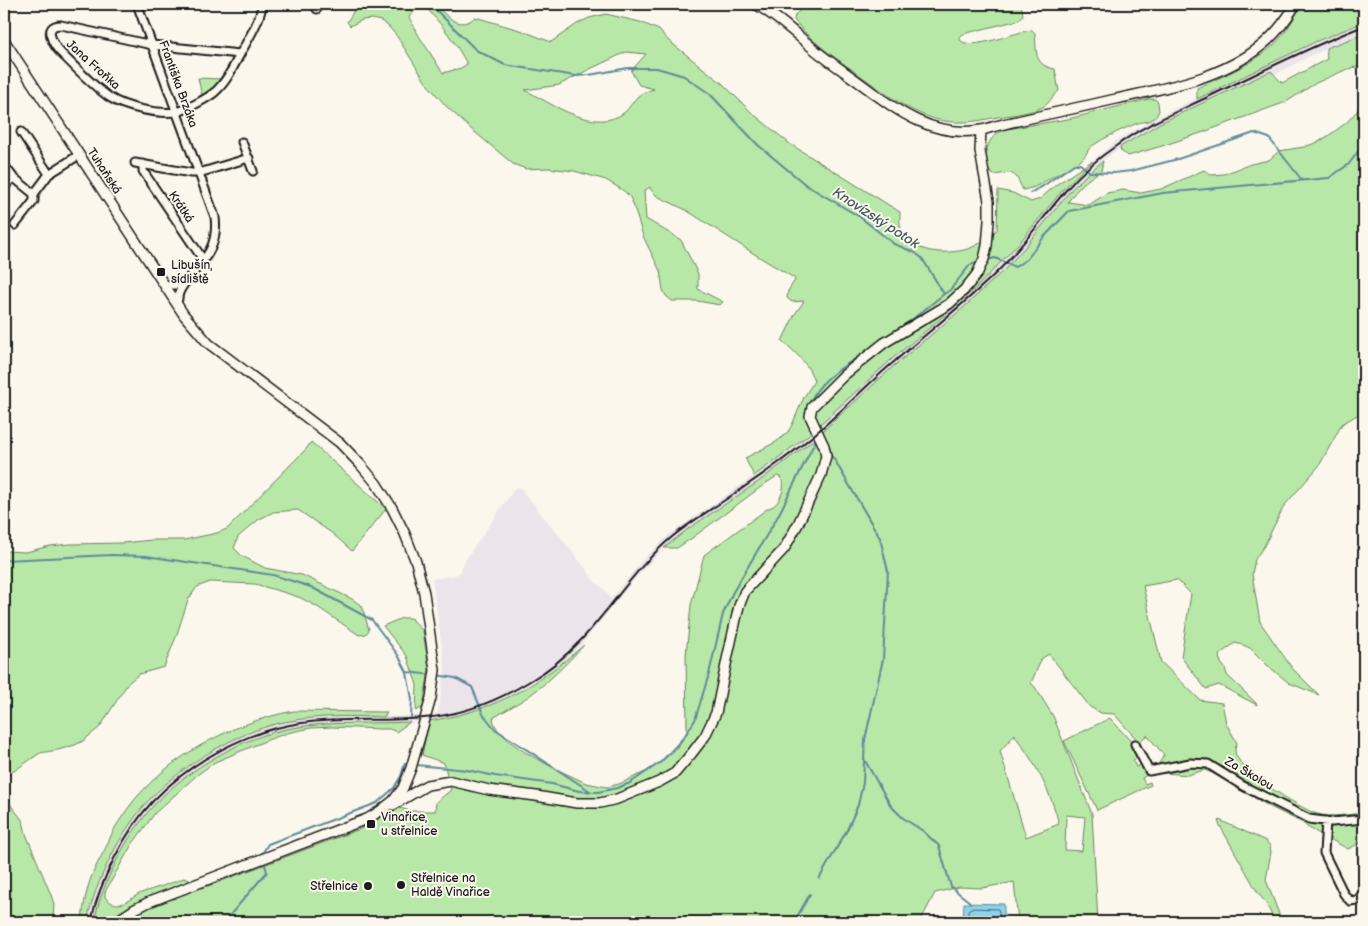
<svg xmlns="http://www.w3.org/2000/svg" width="1368" height="926" font-family="'Balsamiq Sans',sans-serif">
  <style>
    .built { fill: #ece4eb }
    .green { fill: #b8e8a7; stroke: #6a8262; fill-rule: evenodd }
    .water { fill: #8cd3ed; stroke: #5f8a99 }
    .lines { fill: none; stroke-linecap: round; stroke-linejoin: round }
    .shore { stroke: #496570; stroke-width: 1 }
    .stream { stroke: #5f8a99; stroke-width: 2 }
    .minor-casing { stroke: #1c1c1c; stroke-width: 11 }
    .tertiary-casing { stroke: #1c1c1c; stroke-width: 12 }
    .minor { stroke: #fbf7ec; stroke-width: 7 }
    .tertiary { stroke: #fbf7ec; stroke-width: 9 }
    .rail { stroke: #1c1c1c; stroke-width: 2 }
    .poi-dot { fill: #1c1c1c; stroke: #fbf7ec; stroke-width: 2 }
    .labels { text-anchor: middle; dominant-baseline: central; stroke-width: 4; stroke-linejoin: round; paint-order: stroke }
    .street-label { font-size: 12px; fill: #1c1c1c; stroke: #fbf7ec }
    .poi-label { font-size: 12px; fill: #1c1c1c; stroke: #fbf7ec; text-anchor: start }
    .water-label { font-size: 14px; font-style: italic; fill: #435c65; stroke: #fbf7ec }
  </style>
  <rect width="100%" height="100%" fill="#fbf7ec"/>
  <filter id="ink" filterUnits="userSpaceOnUse"><feTurbulence type="fractalNoise" baseFrequency=".02" numOctaves="2"/><feDisplacementMap in="SourceGraphic" scale="10" xChannelSelector="R" yChannelSelector="G"/><feConvolveMatrix kernelMatrix="1 2 1 2 8 2 1 2 1" color-interpolation-filters="sRGB"/></filter>
  <g filter="url(#ink)">
    <path class="built" d="M1364 22V34L1314 54 1274 75 1271 71 1160 123 1133 139 1109 156 1087 174 1070 191 1025 247 983 291 812 441 758 482 688 529 664 548 637 576 580 646 566 659 549 673 514 694 489 706 465 714 426 722 385 723 345 722 291 728 256 737 227 751 184 779 155 804 133 833 110 874 102 893 94 922H87L96 891 104 871 116 848 138 813 150 799 167 784 194 763 223 745 254 731 289 721 345 716 385 717 425 715 438 713 445 667 432 579 451 576 458 574 461 571 464 562 515 488 517 487 520 488 587 570 594 581 604 589 611 599 645 557 670 534 754 476 807 436 892 359 958 304 1006 258 1065 187 1083 169 1116 141 1157 117 1317 41Z"/>
    <path class="green" d="M358 4H437C445 17 461 31 475 17L523 31 551 42 577 24 589 18 606 14 640 22 659 30 669 41 723 84 751 112 790 144 900 212C900 218 899 225 902 231 912 254 946 255 968 249 979 245 988 237 997 230L998 190 1013 193 1031 202 1040 199 1057 184 1092 161 1065 187 1020 242 978 286 958 304 892 359 807 436 754 476 745 458 776 442 787 433 792 425 804 397 814 381C809 364 795 352 782 341L795 314 804 301 792 302 787 298 788 291 795 280 794 278 756 255 686 210 657 196 651 190 650 187 644 191 646 219 681 240 698 274V289L723 302 720 305 697 301H672L666 296 663 290 660 271 643 236 633 204 630 197 624 191 606 180 574 171 548 168 526 169 513 164 471 129 447 107 427 84 396 35 388 26 381 21 372 19 362 20 350 26 347 22ZM424 6C441 23 456 43 467 64L461 68 443 73 419 36 409 17 417 7ZM626 52 646 54 631 71 639 85 654 89C648 91 641 93 637 97 633 102 629 108 625 112 596 135 552 104 525 90L559 85 588 70Z
      M807 4H1021L1023 15 1019 20 963 34 960 37V40C972 52 1016 31 1032 30L1035 33C1037 52 1033 65 1055 69L1059 91C1053 95 1048 105 1043 107 1030 113 1012 115 998 117 987 119 975 122 964 122 923 125 890 96 858 74 836 58 811 42 794 20L795 15Z
      M1302 4H1364V22L1317 41 1197 99V88C1229 73 1268 59 1288 28 1293 20 1297 12 1302 4Z
      M1364 34V65L1345 70 1316 83 1286 102 1198 134 1162 146 1128 156 1121 151 1120 147 1160 123 1271 71 1282 83 1327 59 1326 48Z
      M198 78 222 79 215 89 214 88 202 96Z
      M1149 99H1155L1158 102 1159 111C1154 124 1143 120 1133 125 1125 128 1093 143 1089 149 1086 154 1085 157 1080 161L1035 187 1023 190C1014 171 1015 172 994 175L988 171C983 152 987 135 1007 129L1068 119Z
      M1364 101V413L1357 415 1342 424 1319 466 1284 506 1264 546 1255 559 1252 574 1260 622 1292 668 1319 695 1289 683 1267 665 1250 648 1243 645 1235 643 1220 654 1219 657 1221 663 1225 668 1227 675 1256 703 1257 705 1219 685 1206 689 1181 657 1191 594 1177 580 1143 586 1161 662 1200 700 1222 703 1226 723 1237 743C1236 746 1235 748 1235 751 1236 770 1300 808 1317 814 1332 818 1350 814 1364 813V841L1348 849 1307 827 1303 823 1272 808 1212 773 1204 770 1188 775 1154 772 1164 755 1147 735 1139 742 1114 714 1101 713 1090 707 1049 654 1042 658 1031 683 1035 687 1053 716 1092 814 1098 922H1018L1014 882 982 888 959 887 935 893 920 922H94C102 882 127 835 154 805 187 769 244 736 292 728 331 721 370 724 410 722L396 732 390 729H380L332 727 311 728 287 733 265 741 215 762 197 775 155 813 131 846 105 892V897C109 902 113 904 119 904 127 903 134 896 141 893 155 888 170 884 184 878L208 886 360 829 399 808 411 811H435L436 802 451 790 444 763 422 755 429 721C473 714 511 700 547 674 560 665 572 655 584 645 565 665 546 685 523 700 513 706 503 712 493 718L494 723 498 730 509 741 525 752 550 766 586 783 607 787 619 784 647 771 660 762 674 751 681 742 687 731 686 655 691 605 704 555 767 509C770 507 772 507 775 505 781 499 786 486 782 478L777 476 765 484 692 538 677 548H664L688 529 758 482 812 441 896 364 962 309 1005 269 1025 247 1070 191 1087 174 1103 161 1101 171C1087 179 1077 188 1068 202L1089 205 1107 193 1123 190 1141 193 1161 189 1204 170 1212 175 1224 174 1251 164 1269 160 1279 151 1304 147 1318 142 1328 136 1346 123 1357 111ZM1015 734V736C1035 762 1051 792 1059 824L1026 837 1000 751ZM1066 815 1085 817 1082 851 1065 850Z
      M311 442 386 509 352 551 333 534 298 510 273 512 258 520 238 537 234 548 242 556 265 568 302 575 352 599 362 606 369 630 366 634 359 635 316 606 301 598 286 593 255 584 210 582 197 587 188 600 176 637 164 667 139 674 128 683 100 727 83 741 75 745 58 750 40 753 11 773 4 781V551L26 552 50 546 70 544 122 543 152 540H184L217 533 227 529 233 523 307 448Z
      M402 618H411L423 631 429 669 423 707 416 711 417 685 407 656 383 626Z
      M294 711 387 712 385 717C347 716 309 715 272 725 229 737 182 766 150 799 122 829 95 881 87 922H85L82 919C84 905 86 891 91 878 95 867 101 857 106 847 110 838 114 828 120 820 156 762 228 723 294 711Z
      M1110 718 1134 745 1139 757 1133 761 1136 767 1142 765 1147 775 1142 778 1145 784 1150 782 1151 785 1097 810 1064 741Z
      M4 793 10 804 23 821 26 834 51 895 54 904 53 922H4Z
      M1219 820 1266 841 1270 846 1271 852 1266 880 1282 922H1275L1266 903 1258 893 1219 824 1218 821Z"/>
    <path class="water" d="M964 903 1004 904V922H963Z"/>
    <g class="lines">
      <path class="shore" d="M968 922V910L971 908 998 909 999 912V922"/>
      <path class="stream" d="M430 4 476 50 505 65 576 76 589 75 628 68H657L684 76 710 94 758 145 806 185 860 217 894 244 914 252 922 258 944 294 950 290 970 265 980 262
        M1030 193 1043 186 1074 164H1080L1090 172 1114 173 1131 171 1178 159 1254 133 1269 138 1301 179
        M987 260 995 258 1015 267 1027 259 1044 237 1069 211 1163 193 1329 178 1349 164 1364 143
        M904 326 944 294
        M809 405C818 379 845 366 867 351
        M4 560 112 555 146 556 273 575 311 587 372 620 398 655 407 672 432 675
        M407 673 412 699 411 717
        M436 675 455 678 472 687 483 714 495 729 590 791
        M864 759 891 806 903 818 923 831 939 846 951 887 971 903
        M416 765 467 770 495 776 552 784 579 791 598 792 617 788 630 783 661 762 684 737 695 720 709 674 723 614 733 592 778 516 816 440 806 419 807 412
        M262 854 268 844 377 803 394 788 401 776 405 763 409 764
        M819 879 847 830 858 805 863 783 865 740 883 659 888 571 880 538 834 459 830 454
        M224 922 267 872 264 861
        M794 922 810 894"/>
      <defs>
        <path id="minor" d="M137 4 215 217C218 242 209 255 193 273 188 279 182 285 179 293 178 296 178 300 177 304
          M317 9 319 4
          M240 54 152 45 61 25C41 25 54 46 61 53 76 68 92 85 109 97 125 108 157 114 176 112 184 111 210 97 216 91 226 82 233 68 239 56 247 41 261 20 262 4
          M21 132 49 174
          M242 142 253 171
          M135 163 191 173H199L249 158
          M143 164V171L204 261
          M4 165 13 177
          M4 188 13 177 34 194
          M15 225 34 201V194L49 174 79 155
          M165 285H183
          M1135 744 1149 771 1190 763 1208 764 1243 786 1309 819 1332 822 1364 819
          M1326 821 1324 853 1344 894 1350 901 1357 900 1364 893"/>
        <path id="tertiary" d="M755 4C777 16 796 34 815 50 831 63 848 74 864 86 899 112 934 138 981 130 988 129 994 126 1000 125 1038 116 1077 108 1116 99 1169 87 1227 78 1268 40 1279 30 1288 17 1296 4
          M4 40 184 315 208 343 340 443 360 464 376 483 392 508 405 534 416 562 424 593 435 670 431 698 411 768 403 788 393 801 380 811 367 819 348 826 149 902 135 909 115 922
          M393 805 427 785 451 781 489 790 536 796 577 803H600L617 799 659 782 675 773 692 753 705 736 716 713 728 655 739 606 745 591 784 549 798 524 821 475 826 456 824 446 810 416 812 407 844 375 884 343 949 304 964 290 977 274 984 259 987 246 989 221V201L980 151 981 130"/>
      </defs>
      <use href="#minor" class="minor-casing"/>
      <use href="#tertiary" class="tertiary-casing"/>
      <use href="#minor" class="minor"/>
      <use href="#tertiary" class="tertiary"/>
      <path class="rail" d="M91 922C99 882 125 831 153 801 191 761 248 730 302 723 343 717 383 722 424 718 462 715 498 701 530 681 549 670 566 656 581 640 612 607 636 567 672 537 689 523 707 512 725 500 759 477 793 454 823 427 848 405 870 382 895 361 930 330 966 303 999 270 1024 245 1044 216 1067 189 1081 173 1098 158 1116 146 1146 123 1182 110 1216 93 1265 70 1313 45 1364 26"/>
    </g>
  </g>
  <g class="poi-dot">
    <rect x="156" y="267" width="10" height="10" rx="2.5"/>
    <rect x="366" y="819" width="10" height="10" rx="2.5"/>
    <circle cx="401" cy="885" r="5"/>
    <circle cx="368" cy="886" r="5"/>
  </g>
  <g class="labels">
    <g class="street-label">
      <text transform="translate(93 65) rotate(42)">Jana Froňka</text>
      <text transform="translate(178 84) rotate(70)">Františka Brzáka</text>
      <text transform="translate(104 171) rotate(57)">Tuhaňská</text>
      <text transform="translate(181 207) rotate(56)">Krátká</text>
      <text transform="translate(1249 774) rotate(30)">Za Školou</text>
    </g>
    <g class="poi-label">
      <text x="171" y="265">Libušín,<tspan x="171" dy="14">sídliště</tspan></text>
      <text x="381" y="817">Vinařice,<tspan x="381" dy="14">u střelnice</tspan></text>
      <text x="411" y="878">Střelnice na<tspan x="411" dy="14">Haldě Vinařice</tspan></text>
      <text x="358" y="886" text-anchor="end">Střelnice</text>
    </g>
    <g class="water-label">
      <text transform="translate(876 218) rotate(33)">Knovízský potok</text>
    </g>
  </g>
  <rect width="1368" height="926" fill="none" stroke="#fbf7ec" stroke-width="20"/>
  <rect x="10" y="10" width="1348" height="906" fill="none" stroke="#1c1c1c" stroke-width="2" filter="url(#ink)"/>
</svg>
